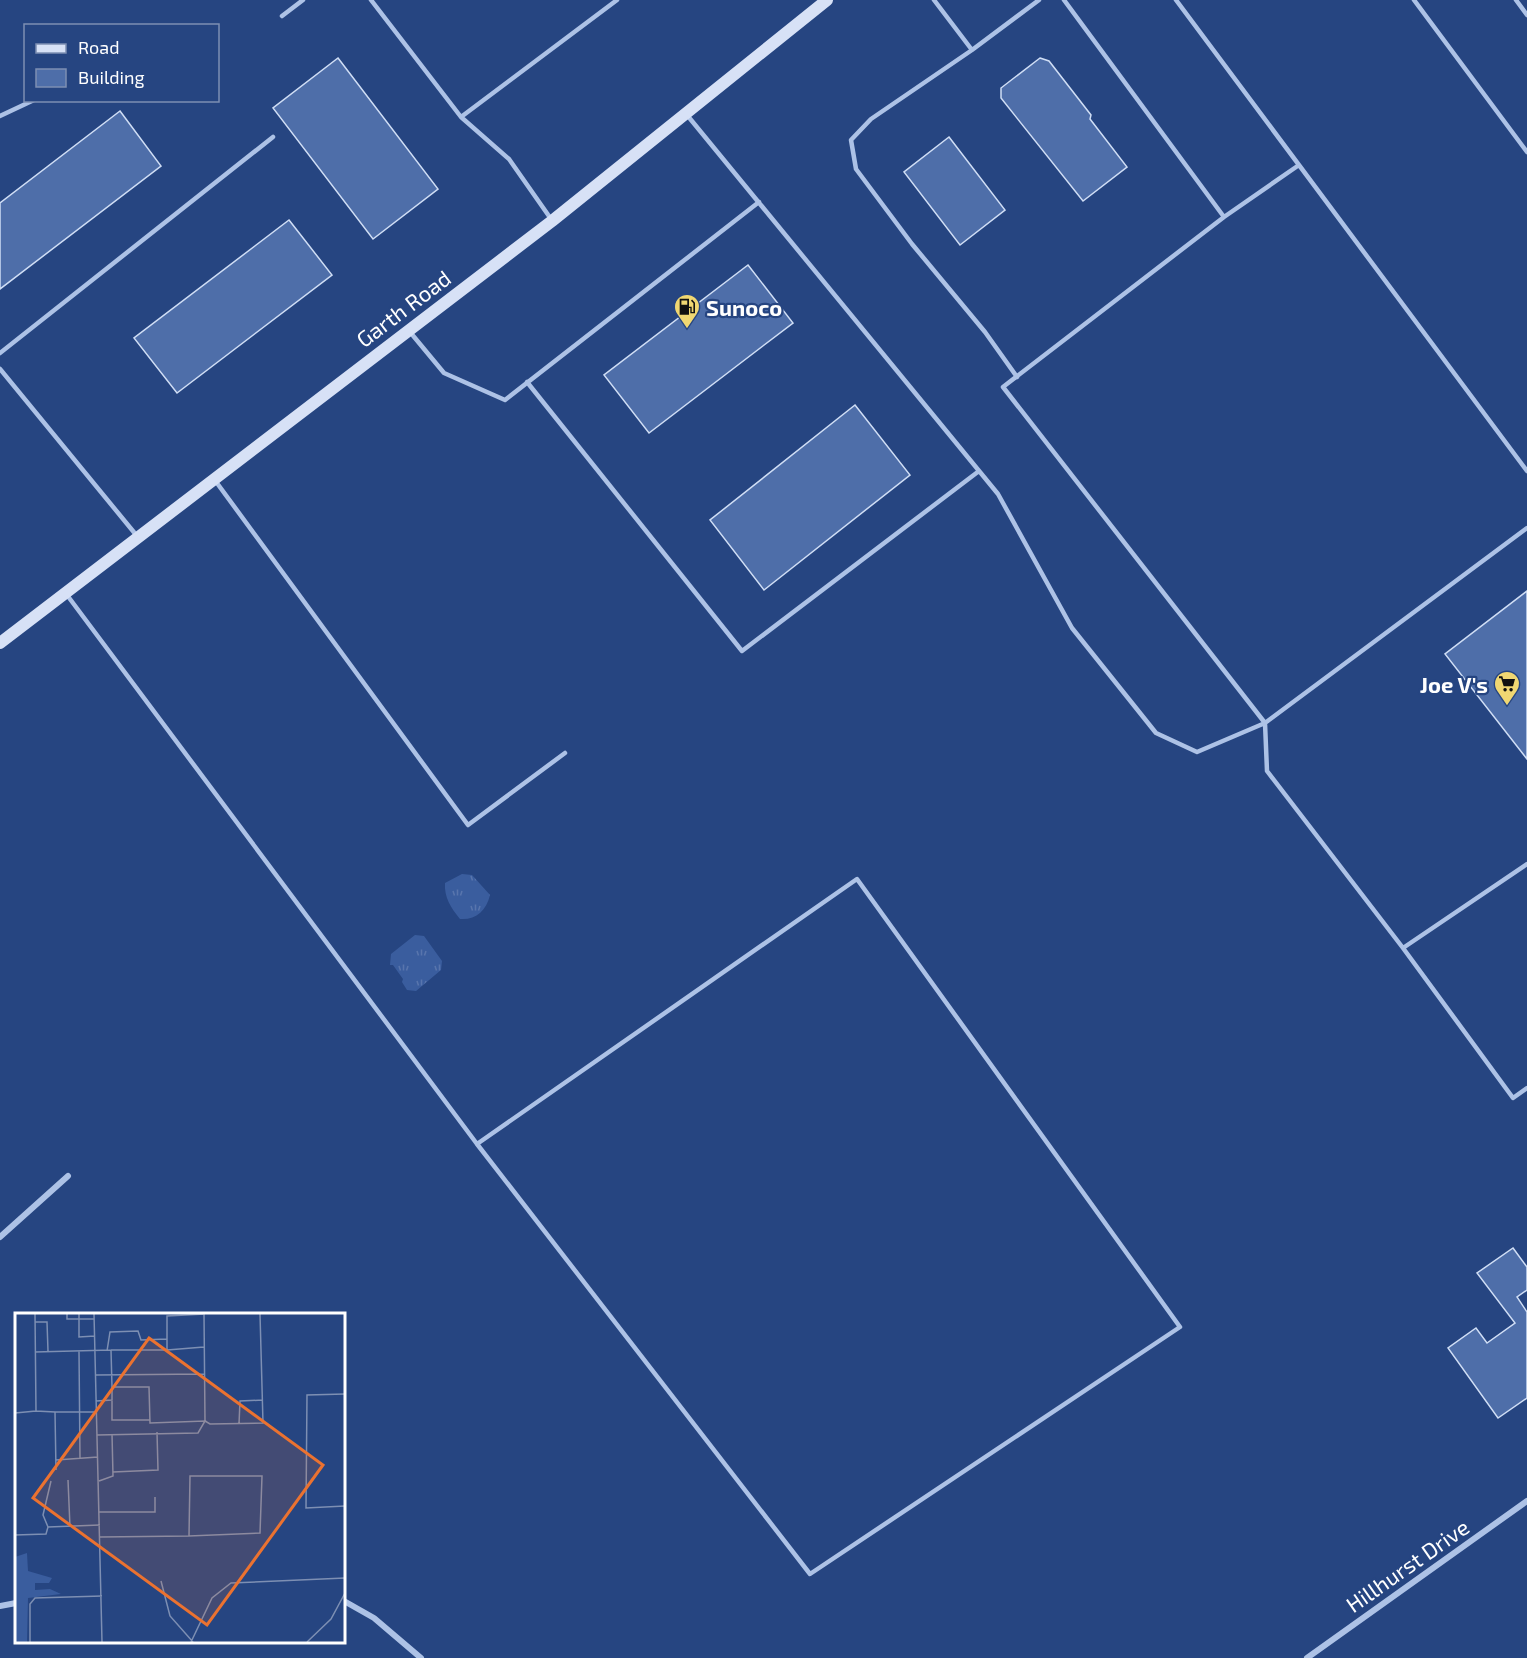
<svg xmlns="http://www.w3.org/2000/svg" width="1527" height="1658" font-family="'Exo 2',sans-serif">
  <style>
    .park { fill: url(#park-tufts) }
    .building { fill: #4e6ea9; stroke: #d0def5; stroke-width: 1.5 }
    .lines { fill: none; stroke-linecap: round; stroke-linejoin: round }
    .service { stroke: #adc2e6; stroke-width: 4.5 }
    .minor { stroke: #adc2e6; stroke-width: 6 }
    .secondary { stroke: #d7e1f6; stroke-width: 12 }
    .labels { text-anchor: middle; dominant-baseline: central; stroke-width: 4.5; stroke-linejoin: round; paint-order: stroke }
    .poi-label { font-size: 22px; font-weight: bold; fill: #fff; stroke: #264581; text-anchor: start }
    .street-label { font-size: 22px; fill: #fff; stroke: #264581 }
    .inset-road { fill: none; stroke: #7d8fb3; stroke-width: 1.5 }
    .view { fill: #eb7230; fill-opacity: 0.15; stroke: #eb7230; stroke-width: 3 }
    .inset-edge { fill: none; stroke: #fff; stroke-width: 3 }
  </style>
  <defs>
    <pattern id="park-tufts" width="24" height="20" patternUnits="userSpaceOnUse" patternTransform="scale(1.5)"><rect width="24" height="20" fill="#3a5d9e"/><path d="M3 7l-1-3M5 7V3M7 7l1-3M15 17l-1-3M17 17v-4M19 17l1-3" fill="none" stroke="#5875ad"/></pattern>
  </defs>
  <rect width="100%" height="100%" fill="#264581"/>
  <path class="park" d="M462 874 472 875 490 895C486 911 476 920 460 919 451 908 444 897 445 883Z
    M415 935 424 936 442 961 441 970 416 991 407 990 402 982 403 979 393 965H390L391 954Z"/>
  <path class="building" d="M338 58 438 189 373 239 273 108Z
    M1040 58 1049 61 1091 115 1090 119 1127 167 1083 201 1001 98V88Z
    M120 111 161 166 0 289V203Z
    M949 137 1005 210 960 245 904 172Z
    M289 220 332 275 177 393 134 338Z
    M748 265 793 323 649 433 604 375Z
    M855 405 910 475 764 590 710 520Z
    M1527 591V759L1445 654Z
    M1513 1248 1527 1267V1290L1517 1297 1527 1312V1398L1498 1418 1448 1348 1476 1328 1487 1343 1515 1323 1477 1273Z"/>
  <g class="lines">
    <path class="service" d="M371 0 461 117 509 159 551 219
      M934 0 972 50 1039 0
      M1176 0 1527 471
      M1414 0 1527 152
      M1516 0 1527 15
      M282 16 303 0
      M972 50 871 119 851 140 856 169 912 244 985 332 1017 377
      M687 115 998 494 1072 628 1156 733 1197 752 1265 723 1003 387 1224 217 1064 0
      M0 116 34 100
      M461 117 617 0
      M1224 217 1299 165
      M410 332 444 373 505 400 759 202
      M0 353 273 137
      M0 369 137 536
      M527 382 742 651 979 471
      M214 479 468 825 565 753
      M1527 528 1265 723 1267 771 1403 948 1513 1098 1527 1088
      M67 595 477 1144
      M857 879 1180 1327 810 1574 477 1144Z
      M1403 948 1527 864"/>
    <path class="minor" d="M0 1237 68 1176
      M344 1601 374 1618 421 1658
      M0 1606 16 1603
      M1307 1658 1527 1501"/>
    <path class="secondary" d="M0 643 552 221 827 0"/>
  </g>
  <defs>
    <symbol id="fuel-pin" viewBox="-11 -11 22 30"><path d="M0 17L-7.5 6A9.5 9.5 0 1 1 7.5 6Z" fill="#f0d772" stroke="#264581"/><path d="M-5.5-6h7V0h2V4h1.3V-2.5L3-4.5l.8-.8L6-3V5H2.5V1h-1V6h-7ZM-4.2-4.7v3.2H.2V-4.7Z" fill="#111"/></symbol>
    <symbol id="supermarket-pin" viewBox="-11 -11 22 30"><path d="M0 17L-7.5 6A9.5 9.5 0 1 1 7.5 6Z" fill="#f0d772" stroke="#264581"/><path d="M-6-5.5h2.5l.6 2H6L4.5 2H-2.5L-4.4-4H-6ZM-1.5 3.2a1.3 1.3 0 1 0 .1 0ZM3 3.2a1.3 1.3 0 1 0 .1 0Z" fill="#111"/></symbol>
  </defs>
  <g fill-rule="evenodd">
    <use href="#fuel-pin" x="672" y="292" width="30" height="40"/>
    <use href="#supermarket-pin" x="1492" y="669" width="30" height="40"/>
  </g>
  <g class="labels">
    <g class="poi-label">
      <text x="706" y="307">Sunoco</text>
      <text x="1488" y="684" text-anchor="end">Joe V's</text>
    </g>
    <g class="street-label">
      <text transform="translate(403 308) rotate(-37)">Garth Road</text>
      <text transform="translate(1407 1565) rotate(-35)">Hillhurst Drive</text>
    </g>
  </g>
  <g transform="translate(15 1313)">
    <rect width="330" height="330" fill="#264581"/>
    <path d="M12 240 13 258 37 265 34 270H20V277L35 276 46 281 13 285 12 329H0V244Z" fill="#3a5d9e"/>
    <path class="inset-road" d="M20 1 21 98 40 99 41 157M52 1V6H64V1M79 1 87 329M189 1 190 108 195 111 248 110 245 1M79 6H64V24L80 23M20 9H32L33 38M96 37H152V3L190 1M152 37 189 34M64 38 65 146M92 38 95 19 123 18 126 27 152 26M20 39 96 37 97 74M81 62 190 61M330 81 292 82 291 195 330 193M97 87V107H135M81 88 97 87V74H134L135 110 190 108 183 120 82 122M40 99H81M0 100 21 98M224 111 225 88 248 87M41 147 83 144M98 159 143 157 142 119M175 163H247L245 220 174 223ZM53 167 55 214M84 168 98 163 97 121M84 199H140V184M33 214 85 212M0 222 31 221 33 214 28 202 36 168M85 224 174 223M146 268 155 303 178 329M15 329V291L20 285 87 283M176 329 197 285 216 270 330 265M292 329 316 306 330 280"/>
    <path class="view" d="M134 25 308 152 192 312 18 185Z"/>
    <rect width="330" height="330" class="inset-edge"/>
  </g>
  <rect x="24" y="24" width="195" height="78" fill="#264581" stroke="#7d8fb3" stroke-width="1.5"/>
  <rect x="36" y="44" width="30" height="9" fill="#d7e1f6" stroke="#7d8fb3" stroke-width="1.5"/>
  <text x="78" y="54" font-size="18" fill="#ffffff">Road</text>
  <rect x="36" y="69" width="30" height="18" fill="#4e6ea9" stroke="#7d8fb3" stroke-width="1.5"/>
  <text x="78" y="84" font-size="18" fill="#ffffff">Building</text>
</svg>
